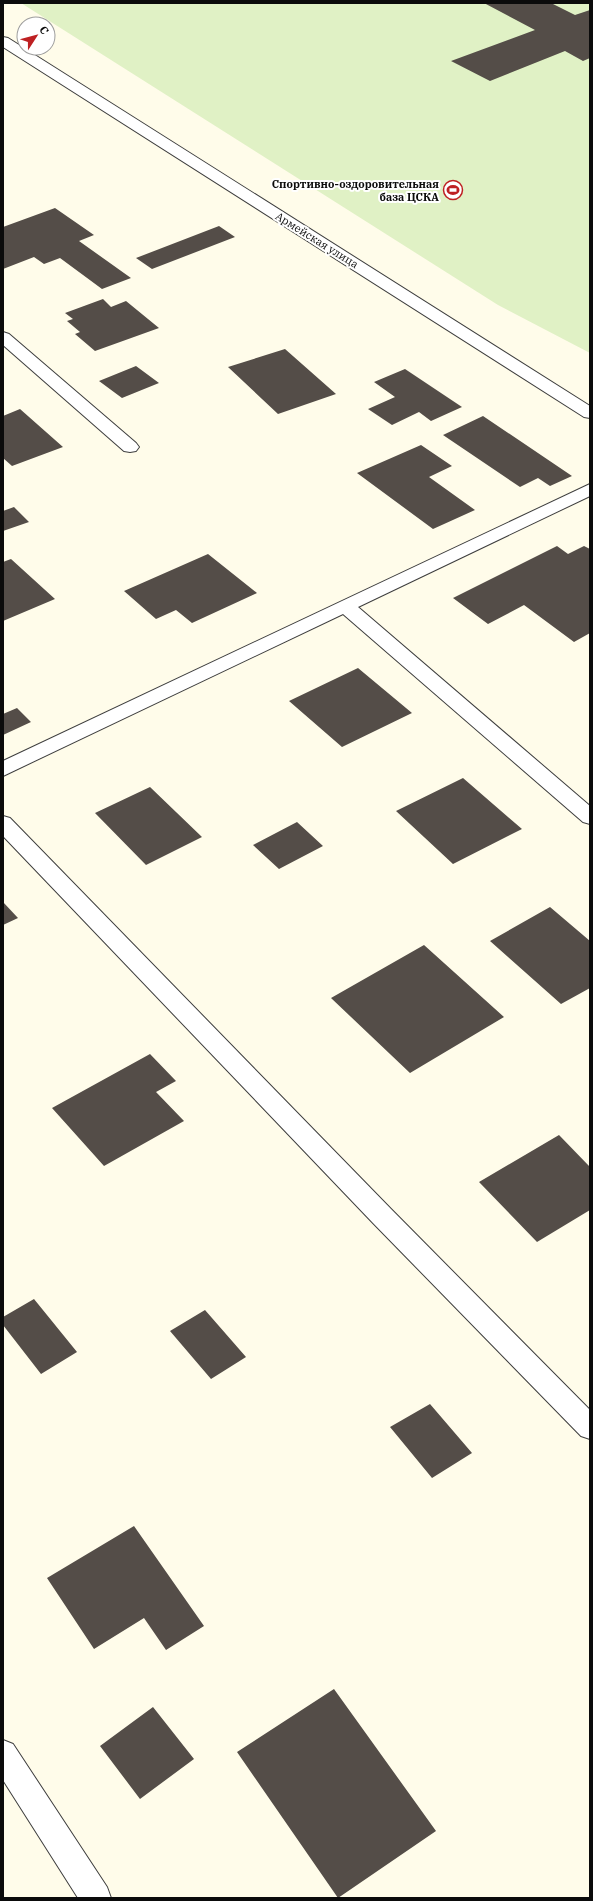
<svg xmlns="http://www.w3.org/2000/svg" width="593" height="1901" font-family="'IBM Plex Serif',serif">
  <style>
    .pitch { fill: #e0f1c5 }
    .building { fill: #544d48 }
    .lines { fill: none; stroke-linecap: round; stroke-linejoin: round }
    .minor-casing { stroke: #3e3e3e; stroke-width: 2 }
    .minor { fill: #fff; fill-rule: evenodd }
    .labels { text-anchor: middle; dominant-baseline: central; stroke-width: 4; stroke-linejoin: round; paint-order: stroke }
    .far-poi-label { font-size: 11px; font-weight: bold; fill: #0b0b0b; stroke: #fff; text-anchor: end }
    .far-street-label { font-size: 11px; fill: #0b0b0b; stroke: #fff }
  </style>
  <rect width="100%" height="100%" fill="#fffcea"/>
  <path class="pitch" d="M21 3H590V353L498 305Z"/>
  <path class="building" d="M484 3H551L575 15 590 10V58L583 61 565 51 490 81 451 61 535 30Z
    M55 208 94 235 79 241 131 278 102 289 60 258 44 264 34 257 3 269V227Z
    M219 226 235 237 152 269 136 258Z
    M103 299 111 307 126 301 159 328 95 351 75 334 80 332 67 321 73 319 65 313Z
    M285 349 336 394 278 414 228 367Z
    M136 366 159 383 122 398 99 381Z
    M405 369 462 407 431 421 419 412 392 425 368 409 395 397 374 382Z
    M20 409 63 447 12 466 3 458V416Z
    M483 416 572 476 550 486 538 478 520 487 443 435Z
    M421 445 452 466 429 477 475 510 433 529 357 473Z
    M14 507 29 522 3 531V511Z
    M557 546 568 554 584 546 590 549V633L574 642 524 605 488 624 453 598Z
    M208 554 257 593 192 623 176 610 156 619 124 591Z
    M11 559 55 599 3 621V562Z
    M358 668 412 713 342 747 289 701Z
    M17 708 31 722 3 735V714Z
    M463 778 522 829 453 864 396 811Z
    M150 787 202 837 146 865 95 813Z
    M297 822 323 846 279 869 253 845Z
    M3 902 18 918 3 925Z
    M550 907 590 941V988L561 1004 490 941Z
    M424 945 504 1017 410 1073 331 998Z
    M150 1054 176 1081 156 1092 184 1121 104 1166 52 1108Z
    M559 1135 590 1167V1210L537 1242 479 1182Z
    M34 1299 77 1352 41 1374 3 1325V1317Z
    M205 1310 246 1357 211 1379 170 1331Z
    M430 1404 472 1453 432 1478 390 1427Z
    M134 1526 204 1626 166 1650 144 1618 94 1649 47 1578Z
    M334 1689 436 1831 338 1898 237 1752Z
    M153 1707 194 1759 140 1799 100 1746Z"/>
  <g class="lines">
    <defs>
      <path id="minor" d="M3 37 8 38 590 406V418L584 417 3 47Z
        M3 332 9 334 136 443 139 447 136 451 130 452 124 451 3 345Z
        M590 484V496L358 607 590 806V824L583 822 343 614 3 776V761Z
        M3 816 10 818 391 1209 590 1410V1439L581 1436 373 1223 3 836Z
        M3 1740 13 1744 107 1887 111 1898H78L3 1780Z"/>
    </defs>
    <use href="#minor" class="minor-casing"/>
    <use href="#minor" class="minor"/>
  </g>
  <defs>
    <symbol id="stadium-ring" viewBox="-11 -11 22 22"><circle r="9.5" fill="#fff" stroke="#be2022" stroke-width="1.5"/><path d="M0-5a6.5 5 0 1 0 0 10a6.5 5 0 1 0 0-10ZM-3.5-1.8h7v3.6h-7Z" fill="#be2022"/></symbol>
  </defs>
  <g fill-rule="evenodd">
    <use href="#stadium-ring" x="442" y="179" width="22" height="22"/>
  </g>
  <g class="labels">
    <g class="far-poi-label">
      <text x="439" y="184">Спортивно-оздоровительная<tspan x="439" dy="13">база ЦСКА</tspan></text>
    </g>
    <g class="far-street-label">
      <text transform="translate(317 240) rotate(32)">Армейская улица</text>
    </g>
  </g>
  <rect width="593" height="1901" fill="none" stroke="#0b0b0b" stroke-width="8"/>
  <g transform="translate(36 36) rotate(54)"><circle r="19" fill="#ffffff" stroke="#9d9d9d"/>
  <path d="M0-3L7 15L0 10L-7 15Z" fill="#be2022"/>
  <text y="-6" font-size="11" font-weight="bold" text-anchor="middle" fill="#0b0b0b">С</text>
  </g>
</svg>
